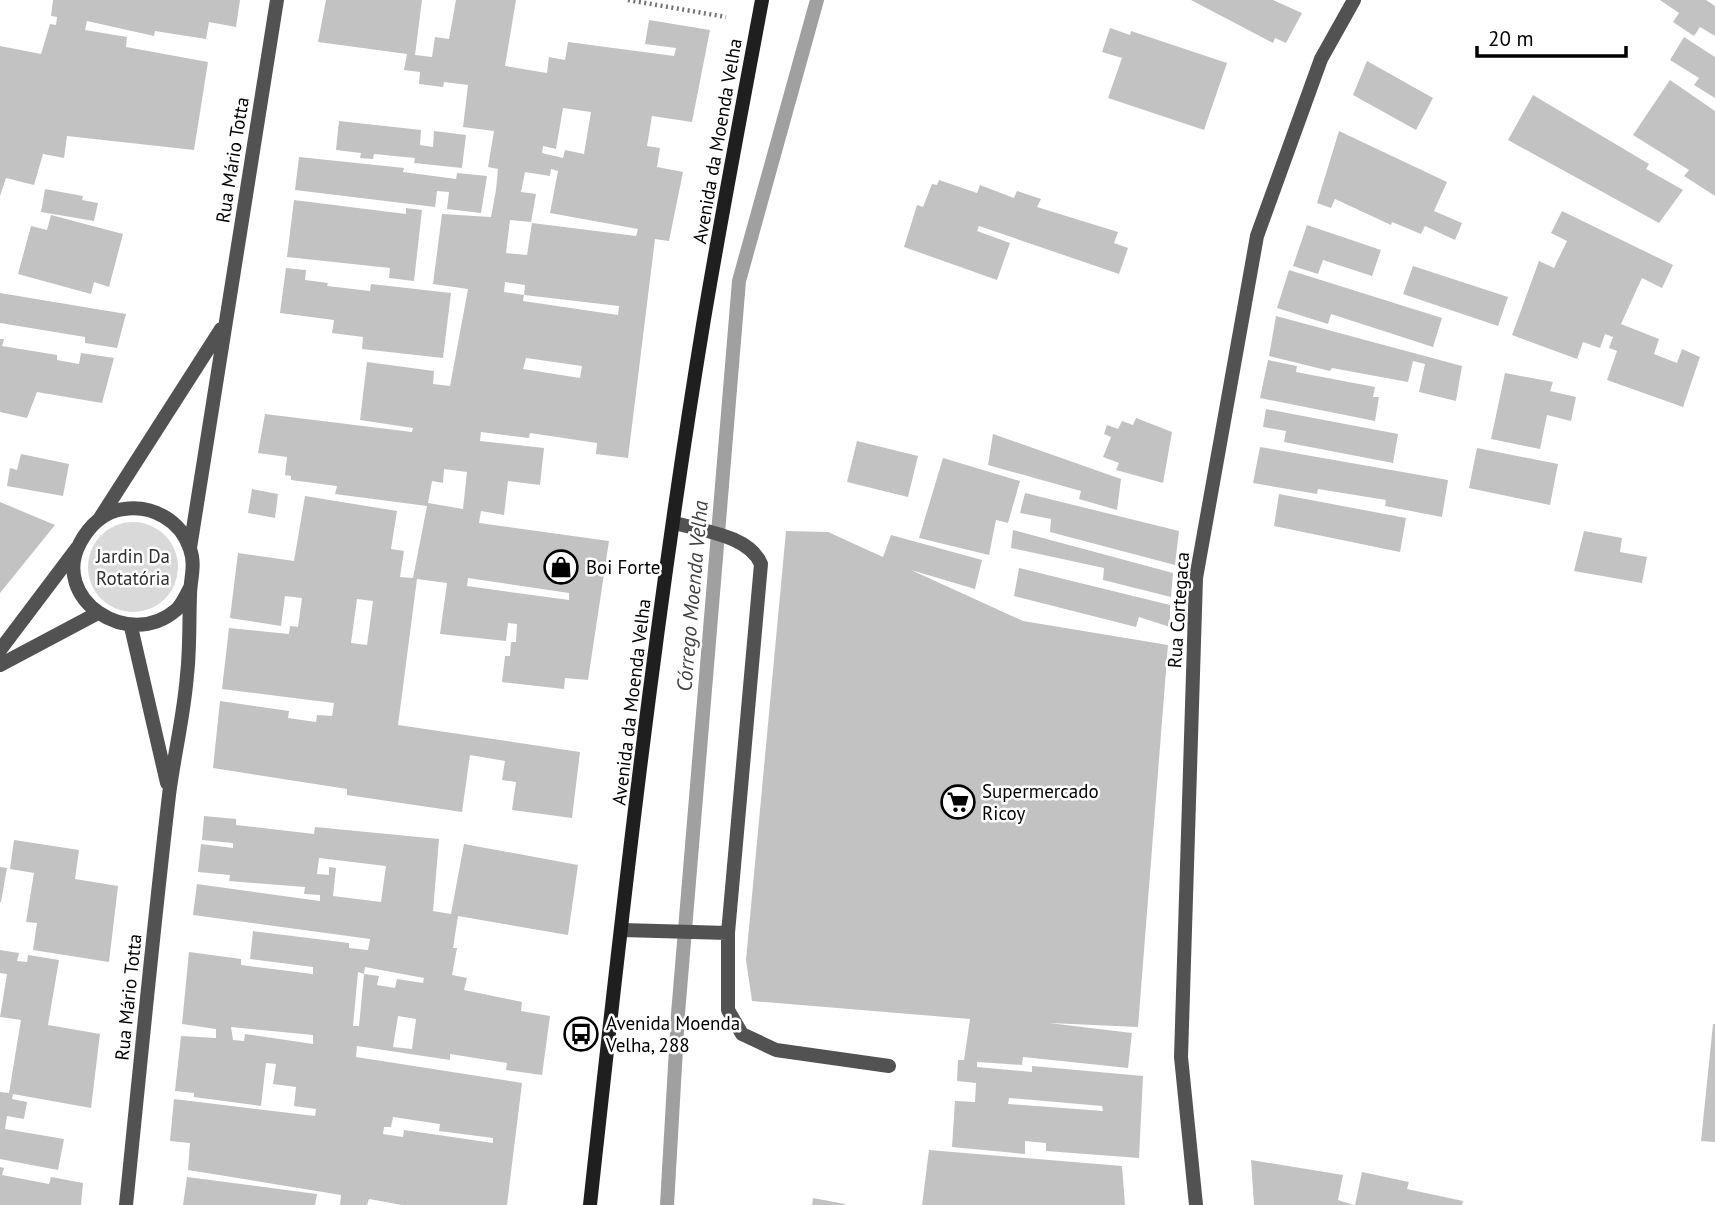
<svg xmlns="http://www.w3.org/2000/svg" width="1715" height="1205" font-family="'PT Sans',sans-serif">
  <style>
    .green { fill: #d9d9d9 }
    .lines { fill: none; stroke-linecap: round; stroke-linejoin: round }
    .stream { stroke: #a0a0a0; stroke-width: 14 }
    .building { fill: #c2c2c2; fill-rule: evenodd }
    .path { stroke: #747474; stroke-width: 4.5; stroke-dasharray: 2 3.5; stroke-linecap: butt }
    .lane { stroke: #525252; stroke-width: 14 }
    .street { stroke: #525252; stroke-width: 14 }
    .secondary { stroke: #1f1f1f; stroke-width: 14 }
    .labels { text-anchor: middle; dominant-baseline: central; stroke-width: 5; stroke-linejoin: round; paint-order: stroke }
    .street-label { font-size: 19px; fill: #000; stroke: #fff }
    .park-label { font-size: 19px; fill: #303030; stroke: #fff }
    .poi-label { font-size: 19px; fill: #000; stroke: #fff; text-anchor: start }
    .water-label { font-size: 21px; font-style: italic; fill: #414141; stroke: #fff }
  </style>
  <rect width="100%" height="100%" fill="#fff"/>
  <path class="green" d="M88 567a45 45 0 1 1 90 0a45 45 0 1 1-90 0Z"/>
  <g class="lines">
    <path class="stream" d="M667 1205 678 1014 739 281 817 0"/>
  </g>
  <path class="building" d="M53 0H240L236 27 209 22 206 39 155 31 154 36 87 21 85 30 127 37 126 47 208 62 194 150 67 136 64 158 43 154 34 185 6 178 0 196V46L41 54 50 24 56 25 57 17 51 16Z
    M326 0H422L415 55 432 57 435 37 449 39 456 0H516L505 66 547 73 549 57 565 60 568 42 674 56 676 48 645 44 649 20 710 30 692 122 652 116 647 146 660 148 657 167 683 172 669 241 655 239 628 458 596 454 597 443 530 433 529 438 481 432 480 441 544 448 540 485 508 481 504 515 481 511 479 523 609 541 588 680 565 678 564 689 502 682 505 656H510L511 642H516L517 624 508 623 506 641 440 634 447 583 417 579 398 725 580 752 572 818 512 810 516 782 502 780 505 761 470 755 462 812 347 795V789L213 768 220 701 289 711 288 718 316 722 317 715 332 716 334 703 222 689 229 628 289 634 290 626 298 627 302 598 285 596 281 626 230 618 238 553 294 561 305 496 397 511 391 549 404 551 400 577 413 578 427 506 335 494 337 486 291 480V476L285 475 287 457 258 453 265 414 412 432 413 428 360 420 367 362 434 371 433 384 450 386 468 289 433 284 442 214 491 217 496 190 498 169 488 167 494 131 463 127 468 85 444 82 443 87 419 84 420 72 404 70 407 54 318 42ZM563 108 591 112 584 154 565 150 563 158 542 153 543 146 556 149ZM551 169 558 171 550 213 638 229 636 236 532 223 527 255 506 253 510 220 531 222 536 194 521 192 525 172 550 176ZM505 282 525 285 524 295 504 292ZM524 295 619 306 618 315 523 301ZM526 358 582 366 580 378 523 369ZM444 469 467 472 463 509 428 503 432 481 443 483ZM468 578 569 593V600L467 586ZM357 599 373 601 367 645 351 643Z
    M1191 0H1273L1302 13 1286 43 1275 38 1273 43Z
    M1660 0H1706L1715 6V36L1700 27 1694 36 1673 22 1679 13Z
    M1110 28 1130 35 1131 31 1227 63 1204 130 1108 98 1122 58 1102 52Z
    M1684 37 1715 57V98L1694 85 1699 78 1670 60Z
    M1367 61 1433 98 1416 130 1353 95Z
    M1670 80 1715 111V196L1684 176 1689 170 1633 135Z
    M1533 95 1649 164 1646 169 1683 190 1659 223 1508 140Z
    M339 121 421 130 420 145 433 147 434 131 466 135 462 168 414 163 415 158 374 154 373 159 360 158 361 153 336 150Z
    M1339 131 1447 182 1434 211 1462 223 1455 240 1425 226 1421 234 1392 222 1391 225 1335 199 1331 208 1317 203Z
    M299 157 404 168 403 172 456 179 457 173 487 176 481 213 447 209 449 192 437 191 435 207 295 190Z
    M939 180 977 193 980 185 1014 198 1017 191 1041 199 1037 207 1118 232 1114 243 1128 248 1119 274 979 226 977 231 1010 243 997 280 904 247 917 205 923 207 932 184 937 185Z
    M45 189 83 196 82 200 98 203 94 221 41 212Z
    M294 200 406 214V208L422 210 414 281 389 278 390 268 287 257Z
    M1562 211 1673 265 1662 288 1642 278 1621 324 1659 339 1654 354 1677 363 1682 349 1700 357 1683 407 1607 380 1617 351 1609 348 1613 337 1605 334 1600 348 1583 342 1577 359 1512 335 1539 261 1554 268 1567 241 1551 233Z
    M51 215 123 234 109 287 94 282 91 294 18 274 31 226 47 230Z
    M1307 225 1381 250 1372 276 1323 260 1318 274 1293 266Z
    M1413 266 1508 297 1498 326 1403 294Z
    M286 268 306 270 305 280 328 283 327 286 370 291 371 284 451 293 443 358 362 349 363 337 332 333 334 320 280 313Z
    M1289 270 1442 318 1433 347 1331 314 1328 324 1277 308Z
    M0 293 126 314 117 348 85 343V337L0 323Z
    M1276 316 1462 366 1456 401 1419 392 1425 364 1413 361 1408 382 1332 368 1330 371 1269 356Z
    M0 339H4L2 346 57 355V360L79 364 81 353 114 358 102 403 37 392 27 418 0 412Z
    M1268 360 1297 366 1296 372 1375 387 1373 397H1379L1375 421 1260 398Z
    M1505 373 1553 382 1550 391 1576 397 1571 421 1547 415 1540 449 1491 439Z
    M1266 409 1398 434 1393 463 1284 442 1286 431 1263 427Z
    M1136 418 1172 432 1163 483 1116 470 1119 463 1103 457 1111 437 1104 434 1107 425 1118 429 1122 421 1133 425Z
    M993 434 1121 479 1117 510 1079 499 1081 491 988 465Z
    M857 441 918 456 908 497 847 482Z
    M1260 447 1448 480 1442 517 1385 506 1386 500 1318 489 1317 494 1253 483Z
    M1477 448 1558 464 1550 505 1469 488Z
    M21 454 69 464 63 496 7 486 10 468 17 470Z
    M943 458 1020 481 1008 523 996 520 989 555 919 538Z
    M252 489 278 494 275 518 248 513Z
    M1025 493 1179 531 1175 565 1050 532 1051 519 1020 513Z
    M1279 494 1406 518 1400 552 1274 526Z
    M0 502 55 525 0 593Z
    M1013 530 1173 573 1171 597 1103 580 1104 568 1011 548Z
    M786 531 828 532 883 557 891 535 982 560 975 589 911 570 1023 621 1168 645 1138 1027 1049 1023 1132 1033 1128 1068 1023 1057 1022 1065 977 1062V1067L1032 1072V1066L1143 1076 1139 1158 1046 1151V1143L1025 1141V1154L952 1147 955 1101 975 1102 976 1083 957 1081 958 1060H964L970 1019 752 1001 746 960ZM1009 1098 1102 1106 1103 1111 1008 1104Z
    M1584 531 1622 538 1620 552 1647 557 1642 583 1574 571Z
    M1019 568 1170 605V627L1139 617 1136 627 1014 596Z
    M204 816 236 819V825L314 834 315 827 439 839 433 911 451 914 464 844 578 865 568 935 458 916 453 948H457L452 975 467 978 464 990 522 1002 521 1011 550 1016 542 1075 506 1070 507 1063 450 1054V1060L357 1046 356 1057 522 1083 507 1205H402L369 1199 367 1205H340L341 1195 188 1170 190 1143 170 1141 174 1099 315 1116 316 1109 294 1106 296 1087 273 1084 276 1064 266 1063 261 1106 194 1097V1093L175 1091 181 1036 216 1038V1029L182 1024 189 952 241 959V965L313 974V967L250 959 253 931 349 943V948L368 950 370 939 193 915 197 884 320 901V895L304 894 305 887 229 881 230 875 198 872 201 844 233 848V843L202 840ZM319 858 386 866 381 902 333 896 336 868 329 867V875L317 874ZM365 967 424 978 423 983 397 979 395 988 377 985 379 976 364 974 359 1026H353L358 972 364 974ZM398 1016 416 1019 412 1049 393 1047ZM231 1027 313 1035V1044L245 1034 244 1041 233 1040ZM393 1117 440 1124 439 1131 493 1138V1143L404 1130 403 1137 383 1134 384 1127H391Z
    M14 840 79 850 75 879 118 886 109 962 33 950 37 923 26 922 34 873 10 869Z
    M0 867 7 868 1 902H0Z
    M0 950 19 953 17 961 27 962 28 955 59 960 48 1025 100 1034 91 1108 13 1094 12 1099 27 1102 24 1119 7 1116 5 1129 64 1139 58 1170 0 1159V1092L9 1093 21 1020 0 1017 7 974 0 973Z
    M1713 1024H1715V1142L1701 1141Z
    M929 1150 1122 1166 1125 1205H922Z
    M1251 1160 1343 1175 1338 1200 1354 1205H1254Z
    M0 1167 4 1168 2 1175 49 1184 51 1177 83 1183 81 1205H0Z
    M1362 1172 1409 1182 1407 1189 1463 1201 1462 1205H1355Z
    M187 1177 317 1194 315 1205H183Z
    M813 1198 845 1204V1205H812Z"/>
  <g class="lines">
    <path class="path" d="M628 0 726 17"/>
    <path class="lane" d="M675 523C702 531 749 535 761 564L728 933V1010L742 1034 776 1050 889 1066
      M622 930 728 933"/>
    <path class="street" d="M100 518 221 329
      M190 548 277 0
      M131 627 167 783
      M0 650 77 548
      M0 665 96 614
      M126 1205C140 1068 153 931 169 795 174 755 184 715 187 675 190 649 189 622 190 596 190 580 196 565 190 549 181 520 152 505 124 509 104 511 89 526 80 543 50 599 129 651 176 610 182 605 186 595 190 588
      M1196 1205 1181 1057 1196 578 1257 236 1321 59 1354 0"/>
    <path class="secondary" d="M590 1205C622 911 655 617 703 325 721 217 742 108 762 0"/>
  </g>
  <defs>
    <symbol id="shop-ring" viewBox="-11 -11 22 22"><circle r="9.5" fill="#fff" stroke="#000" stroke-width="1.5"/><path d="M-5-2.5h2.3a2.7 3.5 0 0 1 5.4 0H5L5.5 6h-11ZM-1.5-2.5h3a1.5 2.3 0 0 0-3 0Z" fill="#000"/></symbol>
    <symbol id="supermarket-ring" viewBox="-11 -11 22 22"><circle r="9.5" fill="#fff" stroke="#000" stroke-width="1.5"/><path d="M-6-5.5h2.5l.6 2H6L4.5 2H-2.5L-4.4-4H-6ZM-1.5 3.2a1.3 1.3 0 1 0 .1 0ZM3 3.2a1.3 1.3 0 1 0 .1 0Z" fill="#000"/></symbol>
    <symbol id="bus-ring" viewBox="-11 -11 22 22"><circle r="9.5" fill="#fff" stroke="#000" stroke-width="1.5"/><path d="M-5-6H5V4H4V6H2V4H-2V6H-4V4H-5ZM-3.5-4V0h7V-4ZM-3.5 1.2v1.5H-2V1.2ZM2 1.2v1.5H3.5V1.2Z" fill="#000"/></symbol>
  </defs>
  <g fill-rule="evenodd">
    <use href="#shop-ring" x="542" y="548" width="38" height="38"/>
    <use href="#supermarket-ring" x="939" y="783" width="38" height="38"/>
    <use href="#bus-ring" x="562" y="1015" width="38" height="38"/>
  </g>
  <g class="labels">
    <g class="street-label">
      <text transform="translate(717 141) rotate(-80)">Avenida da Moenda Velha</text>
      <text transform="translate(232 160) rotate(-81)">Rua Mário Totta</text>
      <text transform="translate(1178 610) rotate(-86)">Rua Cortegaca</text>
      <text transform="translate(631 702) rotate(-83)">Avenida da Moenda Velha</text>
      <text transform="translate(128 997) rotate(-84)">Rua Mário Totta</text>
    </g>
    <g class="park-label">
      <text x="133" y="556">Jardin Da<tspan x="133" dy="22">Rotatória</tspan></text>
    </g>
    <g class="poi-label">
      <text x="586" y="567">Boi Forte</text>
      <text x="982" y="791">Supermercado<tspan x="982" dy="22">Ricoy</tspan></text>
      <text x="606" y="1023">Avenida Moenda<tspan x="606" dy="22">Velha, 288</tspan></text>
    </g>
    <g class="water-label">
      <text transform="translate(692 596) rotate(-85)">Córrego Moenda Velha</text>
    </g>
  </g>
  <path d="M1477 46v10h149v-10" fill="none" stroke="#000000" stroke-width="3.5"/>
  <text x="1488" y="46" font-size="21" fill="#000000" stroke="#ffffff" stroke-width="5" paint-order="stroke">20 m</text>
</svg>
